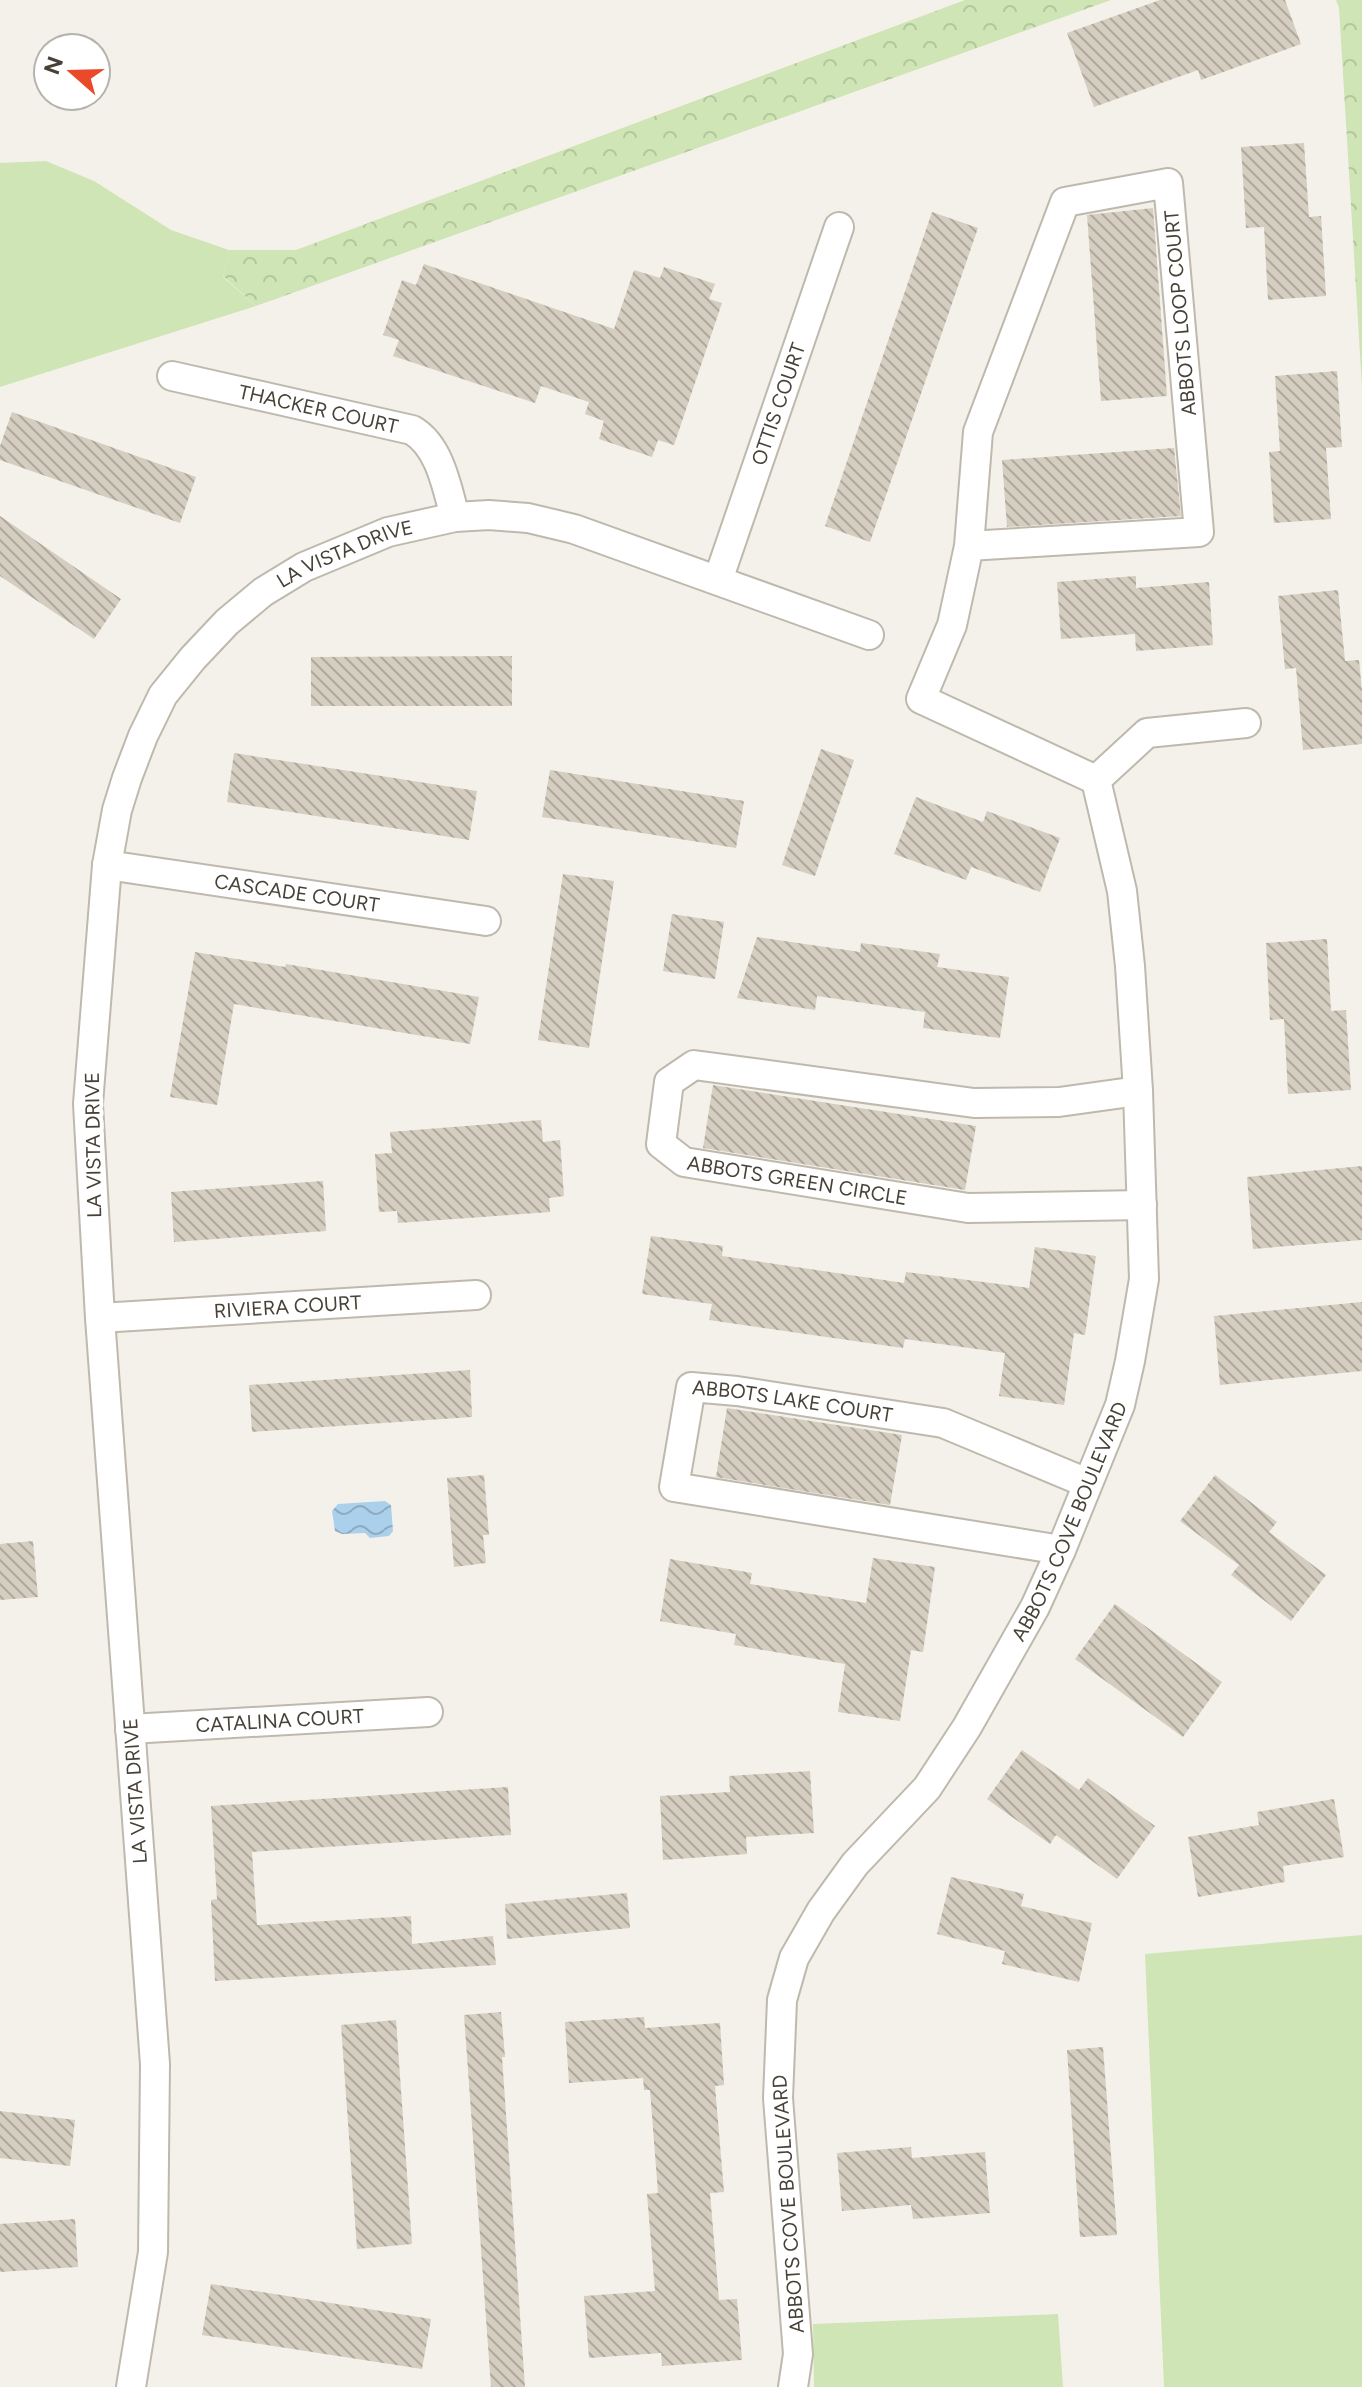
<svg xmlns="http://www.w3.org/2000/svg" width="1362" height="2387" font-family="Figtree,sans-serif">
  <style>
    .green { fill: #cfe5b5 }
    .forest { fill: url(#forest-crowns) }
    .water { fill: url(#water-waves) }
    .building { fill: url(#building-back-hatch) }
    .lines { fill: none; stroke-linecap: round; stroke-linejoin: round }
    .street-casing { stroke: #bfb9ad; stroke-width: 32 }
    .street { stroke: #fff; stroke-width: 28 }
    .labels { text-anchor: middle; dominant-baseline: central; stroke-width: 8; stroke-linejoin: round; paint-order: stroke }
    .street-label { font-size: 20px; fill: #474138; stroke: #fff }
  </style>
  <defs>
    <pattern id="forest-crowns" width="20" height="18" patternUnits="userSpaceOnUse" patternTransform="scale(2)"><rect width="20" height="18" fill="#cfe5b5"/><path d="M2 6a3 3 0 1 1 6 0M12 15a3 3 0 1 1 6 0" fill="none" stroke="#b3c69c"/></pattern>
    <pattern id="water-waves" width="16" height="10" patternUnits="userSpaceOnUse" patternTransform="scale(2)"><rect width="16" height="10" fill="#abd0ec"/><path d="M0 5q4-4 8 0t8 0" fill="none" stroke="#8daac0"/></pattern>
    <pattern id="building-back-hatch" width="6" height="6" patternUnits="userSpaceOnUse" patternTransform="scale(2)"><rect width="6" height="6" fill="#d4cdc0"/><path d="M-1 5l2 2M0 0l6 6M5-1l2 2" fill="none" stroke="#aea89d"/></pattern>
  </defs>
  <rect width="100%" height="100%" fill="#f4f1ea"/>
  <path class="green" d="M46 161 94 181 171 230 229 250 223 277 256 306 0 387V163Z
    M1362 1935V2387H1164L1145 1954Z
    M1058 2314 1063 2387H814L813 2324Z"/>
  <path class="forest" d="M965 0H1111L256 306 223 276 229 250H296Z
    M1336 0H1362V387L1339 8Z"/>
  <path class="water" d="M385 1501 391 1505 393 1531 389 1536 370 1538 365 1533 342 1534 335 1531 332 1511 338 1504Z"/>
  <path class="building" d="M1160 0H1285L1301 44 1201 80 1198 70 1094 107 1067 33Z
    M1304 143 1309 217 1321 216 1326 296 1268 300 1264 227 1246 228 1241 147Z
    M1153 208 1167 396 1101 401 1087 215Z
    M932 212 978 228 870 542 825 526Z
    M424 264 614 329 634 270 660 278 664 267 715 284 709 299 722 303 674 445 658 440 652 457 599 439 604 421 585 414 589 402 541 386 535 403 393 356 399 340 383 335 402 280 416 285Z
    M1337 371 1342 447 1326 448 1331 519 1274 523 1269 452 1280 451 1275 376Z
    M12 412 196 477 180 523 0 460V446Z
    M1174 448 1181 516 1007 527 1002 460Z
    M0 516 121 599 94 639 0 576Z
    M1136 576V588L1209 582 1213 645 1136 651 1135 634 1061 639 1057 582Z
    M1338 590 1345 661 1359 660 1362 691V744L1303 750 1296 668 1285 669 1278 596Z
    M512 656V706H311V657Z
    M821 749 854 760 815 876 782 865Z
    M234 753 477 791 469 840 227 802Z
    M550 770 744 801 736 848 542 817Z
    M916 797 983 822 987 811 1060 838 1040 892 971 867 966 880 894 854Z
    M563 874 614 881 589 1048 538 1040Z
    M672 914 724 922 715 979 663 971Z
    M757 937 860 952 861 943 940 954 937 967 1009 977 1000 1038 923 1028 925 1012 817 996 815 1010 737 998Z
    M1327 939 1331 1011 1346 1010 1351 1090 1288 1094 1284 1019 1270 1020 1266 943Z
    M195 952 285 967 286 964 479 997 470 1044 234 1004 217 1105 170 1097Z
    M713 1085 976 1126 965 1190 703 1148Z
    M541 1120 543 1142 560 1140 564 1196 549 1198 550 1212 398 1223 397 1211 379 1212 375 1154 392 1153 390 1132Z
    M1362 1166V1240L1253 1249 1247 1177Z
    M323 1181 326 1231 174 1242 171 1192Z
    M651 1236 723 1246 722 1256 904 1283 906 1272 1029 1288 1035 1247 1096 1256 1085 1335 1074 1333 1064 1405 999 1396 1005 1353 905 1339 903 1348 709 1320 712 1304 642 1294Z
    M1362 1302V1371L1220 1385 1214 1316Z
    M470 1370 472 1417 252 1432 249 1385Z
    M727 1408 902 1435 890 1505 716 1477Z
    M484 1475 489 1535H483L486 1563 454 1567 447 1478Z
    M1215 1475 1277 1522 1269 1532 1326 1575 1291 1621 1231 1575 1239 1565 1180 1521Z
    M33 1541 38 1597 0 1600V1544Z
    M873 1558 935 1567 923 1652 911 1650 900 1721 838 1712 845 1664 734 1645 736 1634 660 1621 670 1559 752 1573 750 1584 866 1603Z
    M1115 1604 1222 1682 1183 1737 1075 1659Z
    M1022 1750 1079 1790 1088 1778 1155 1826 1117 1879 1056 1835 1050 1844 987 1799Z
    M810 1771 814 1833 746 1837 747 1854 663 1860 660 1796 730 1792 729 1776Z
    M508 1787 511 1835 252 1852 257 1925 411 1916 412 1944 493 1936 496 1965 215 1981 211 1900 217 1899 211 1806Z
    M1334 1799 1344 1857 1283 1866 1285 1882 1198 1897 1188 1837 1259 1825 1257 1812Z
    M951 1877 1024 1894 1021 1906 1092 1923 1079 1982 1002 1964 1005 1951 937 1934Z
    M627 1893 630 1928 507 1939 505 1904Z
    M501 2012 505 2057H502L525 2387H491L464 2015Z
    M644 2017 645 2028 720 2023 724 2085 715 2086 724 2192 710 2193 719 2300 737 2299 742 2360 662 2366 661 2353 589 2358 584 2296 655 2291 647 2194 658 2193 650 2090H644L643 2078 569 2083 565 2022Z
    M396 2020 412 2244 357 2249 341 2025Z
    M1103 2047 1117 2235 1080 2237 1067 2050Z
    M0 2111 75 2120 70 2166 0 2158Z
    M911 2147 912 2158 985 2152 990 2213 913 2219 911 2205 842 2211 837 2153Z
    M75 2219 78 2267 0 2272V2224Z
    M211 2284 431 2319 422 2369 202 2335Z"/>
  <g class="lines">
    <defs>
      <g id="street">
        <path id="s1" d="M172 376 412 430C440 446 447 488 455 517"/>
        <path d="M969 546 1199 532 1168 183 1065 202 978 432 969 546 952 625 921 699 1096 780"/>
        <path id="s2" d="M718 580 839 227"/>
        <path d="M1096 780 1147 733 1246 723"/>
        <path id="s3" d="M107 865 486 921"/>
        <path id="s4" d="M1138 1091 1059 1102 974 1103 694 1065 669 1082 661 1144 684 1162 968 1208 1142 1205"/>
        <path id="s5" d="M100 1318 476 1295"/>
        <path id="s6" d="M1061 1550 674 1487 691 1387 737 1391 943 1423 1087 1483"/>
        <path id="s7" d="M130 1729 428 1712"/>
        <path id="s8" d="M131 2387 153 2252 155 2064 100 1318 88 1104 107 865 117 810 127 778 143 736 163 695 193 658 227 622 263 592 304 567 388 532 455 517 489 515 528 518 574 529 869 635"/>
        <path id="s9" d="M793 2387 798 2354 778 2098 782 2000 794 1958 821 1911 855 1864 927 1788 967 1727 1035 1607 1061 1550 1120 1405 1130 1361 1144 1279 1138 1091 1130 966 1122 891 1096 780"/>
      </g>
    </defs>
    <use href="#street" class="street-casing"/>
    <use href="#street" class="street"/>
  </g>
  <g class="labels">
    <g class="street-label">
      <text transform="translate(1180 313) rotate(-95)">ABBOTS LOOP COURT</text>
      <text stroke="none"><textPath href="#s2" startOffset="186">OTTIS COURT</textPath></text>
      <text stroke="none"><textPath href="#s1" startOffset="150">THACKER COURT</textPath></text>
      <text stroke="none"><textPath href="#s8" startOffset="1942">LA VISTA DRIVE</textPath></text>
      <text stroke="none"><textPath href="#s3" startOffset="192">CASCADE COURT</textPath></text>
      <text transform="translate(93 1145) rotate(-91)">LA VISTA DRIVE</text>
      <text stroke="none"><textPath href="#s4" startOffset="684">ABBOTS GREEN CIRCLE</textPath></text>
      <text stroke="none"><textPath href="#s5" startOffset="188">RIVIERA COURT</textPath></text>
      <text stroke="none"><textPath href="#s6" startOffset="596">ABBOTS LAKE COURT</textPath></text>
      <text stroke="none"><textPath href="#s9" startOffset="952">ABBOTS COVE BOULEVARD</textPath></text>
      <text stroke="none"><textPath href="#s7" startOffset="150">CATALINA COURT</textPath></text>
      <text transform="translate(135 1791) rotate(-94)">LA VISTA DRIVE</text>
      <text transform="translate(788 2204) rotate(-94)">ABBOTS COVE BOULEVARD</text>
    </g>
  </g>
  <g transform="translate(72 72) rotate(290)"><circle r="38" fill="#ffffff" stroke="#b5b3af" stroke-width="2"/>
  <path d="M0-6L14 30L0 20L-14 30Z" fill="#eb4a2a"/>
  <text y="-12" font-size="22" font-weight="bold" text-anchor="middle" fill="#474138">N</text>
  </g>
</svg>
